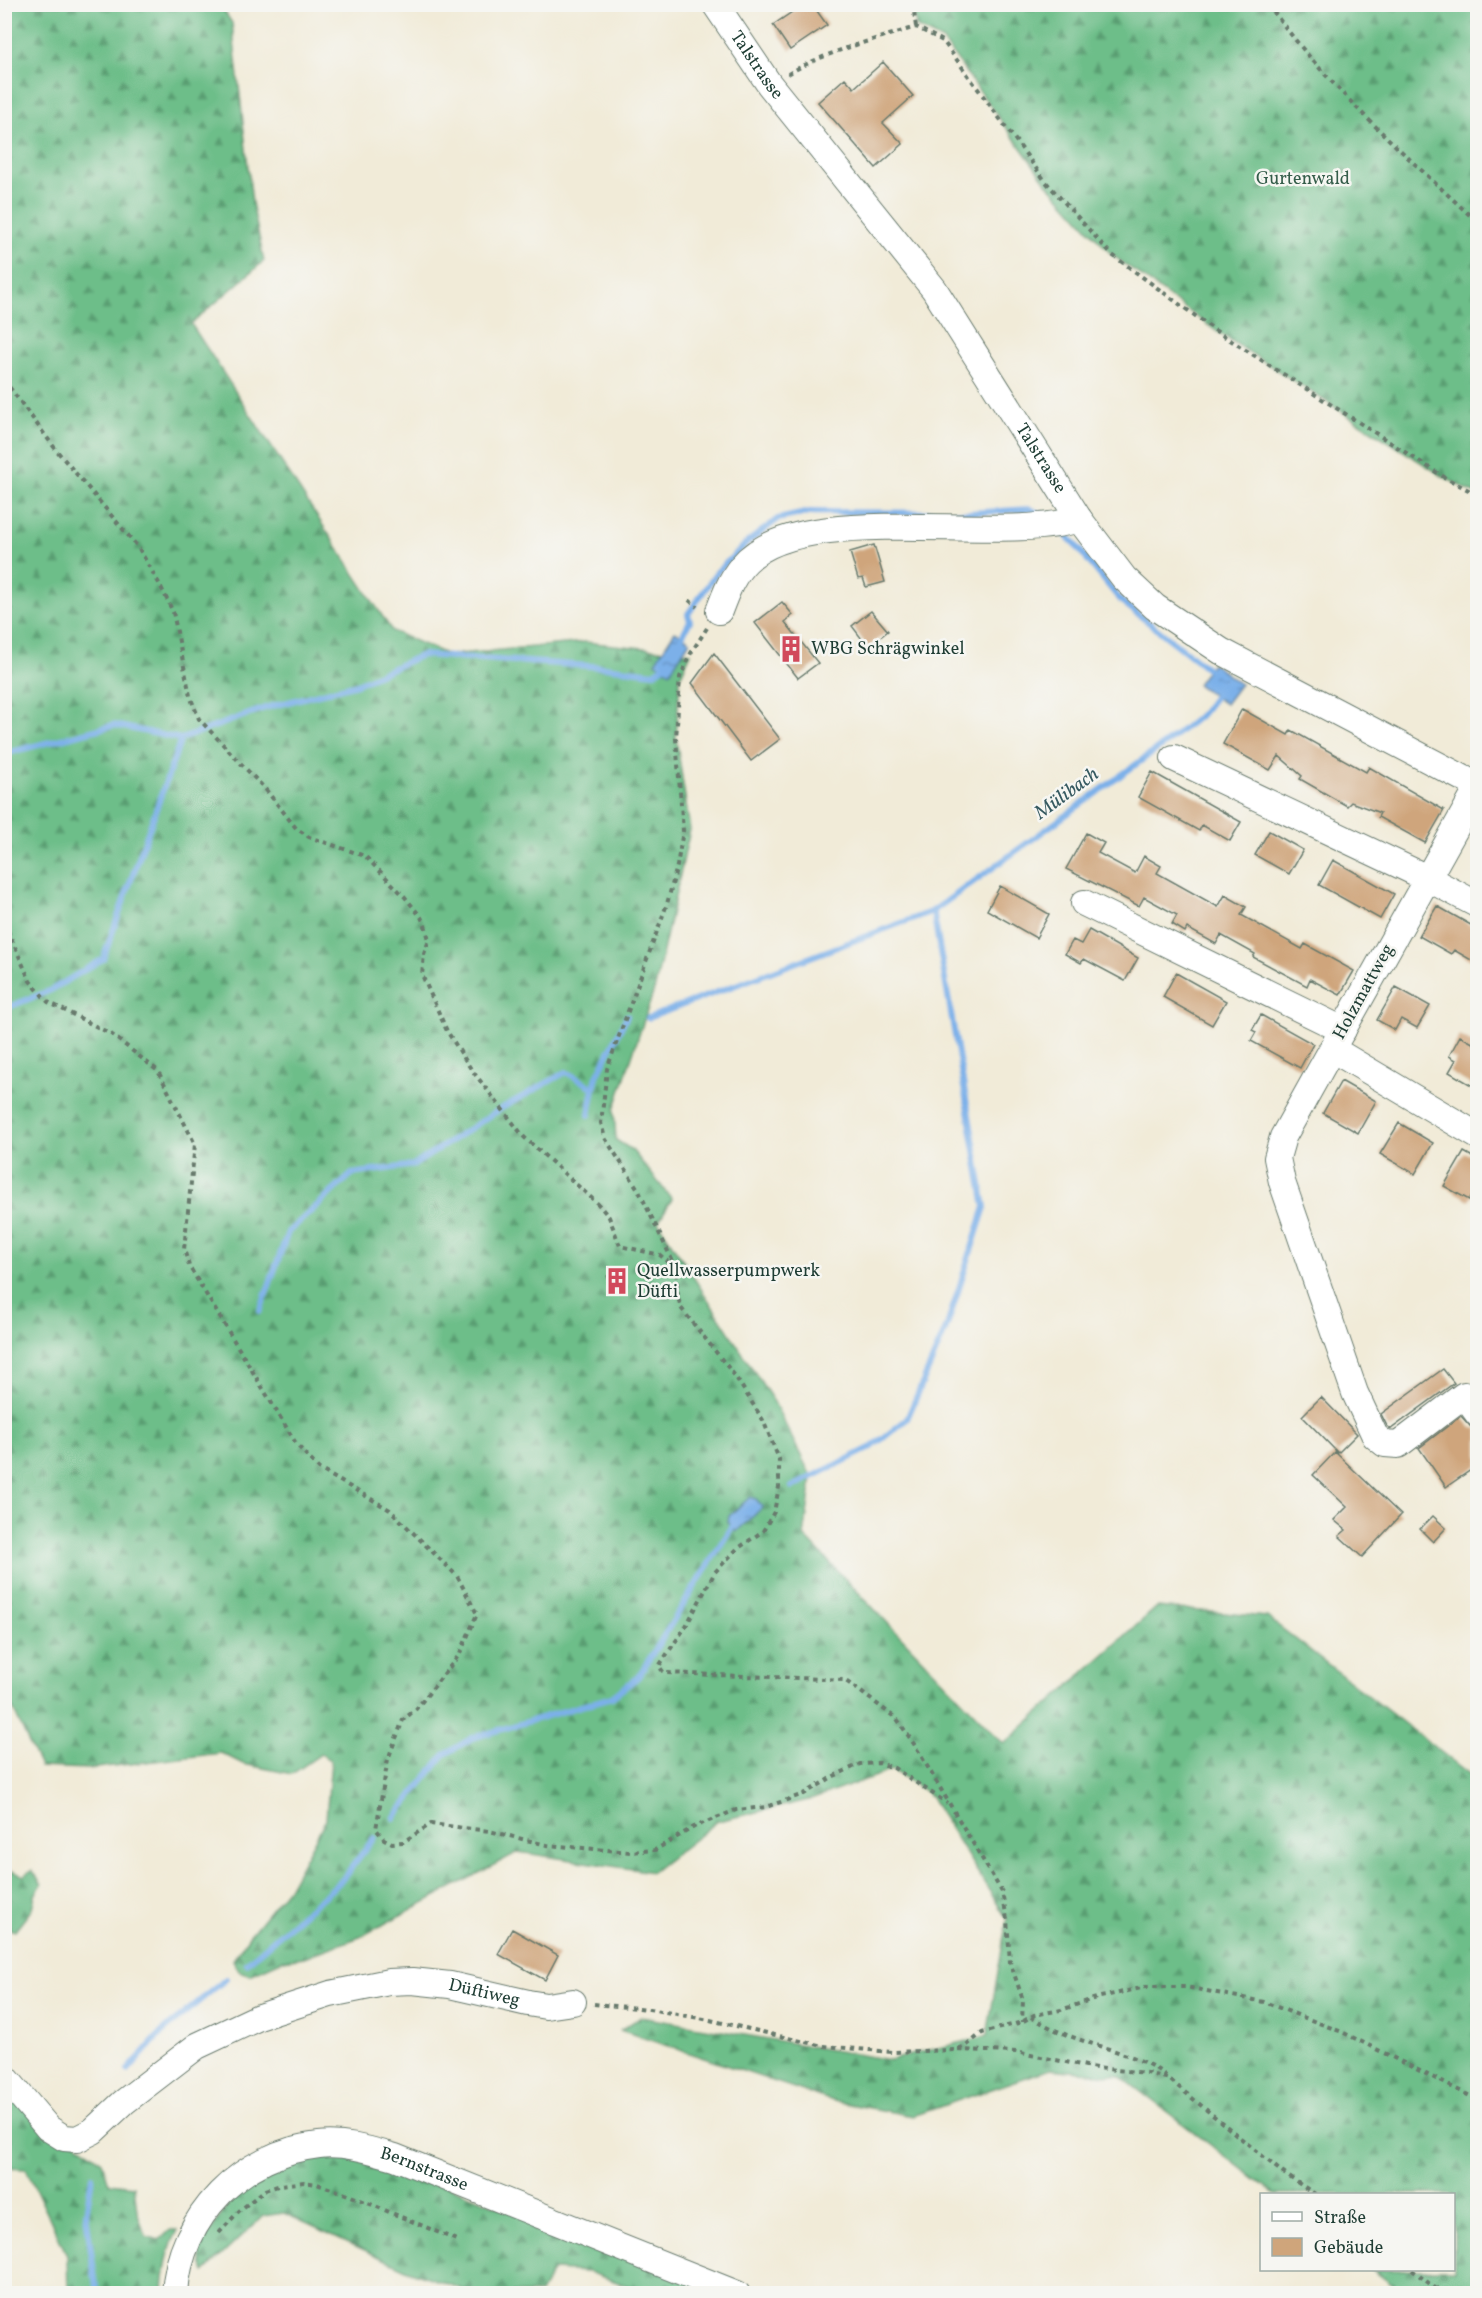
<svg xmlns="http://www.w3.org/2000/svg" width="1482" height="2298" font-family="Vollkorn,serif">
  <style>
    .forest { fill: url(#forest-firs); stroke: #467e5e; stroke-width: 1.5 }
    .water { fill: url(#water-ripples); stroke: #4e768e; stroke-width: 1.5 }
    .lines { fill: none; stroke-linecap: round; stroke-linejoin: round }
    .stream { stroke: #7cb0e9; stroke-width: 6 }
    .building { fill: #cfa57b }
    .minor-casing { stroke: #687a6d; stroke-width: 28 }
    .path { stroke: #687a6d; stroke-width: 4; stroke-dasharray: 4.5 4.5; stroke-linecap: butt }
    .minor { stroke: #fff; stroke-width: 26 }
    .labels { text-anchor: middle; dominant-baseline: central; stroke-width: 5; stroke-linejoin: round; paint-order: stroke }
    .street-label { font-size: 18px; fill: #1f3d34; stroke: #f6f6f2 }
    .park-label { font-size: 18px; fill: #345d4a; stroke: #f6f6f2 }
    .poi-label { font-size: 18px; fill: #1f3d34; stroke: #f6f6f2; text-anchor: start }
    .water-label { font-size: 20px; font-style: italic; fill: #365a61; stroke: #f6f6f2 }
  </style>
  <defs>
    <pattern id="forest-firs" width="22" height="20" patternUnits="userSpaceOnUse" patternTransform="scale(1.5)"><rect width="22" height="20" fill="#6dbe89"/><path d="M5 1l3.5 6h-7zM16 11l3.5 6h-7z" fill="#599c71"/></pattern>
    <pattern id="water-ripples" width="26" height="14" patternUnits="userSpaceOnUse" patternTransform="scale(1.5)"><rect width="26" height="14" fill="#7cb0e9"/><path d="M2 4q2-2 4 0t4 0M15 11q2-2 4 0t4 0" fill="none" stroke="#6590be"/></pattern>
  </defs>
  <rect width="100%" height="100%" fill="#f6f6f2"/>
  <filter id="ink" filterUnits="userSpaceOnUse"><feTurbulence type="fractalNoise" baseFrequency=".0167" numOctaves="2"/><feDisplacementMap in="SourceGraphic" scale="12" xChannelSelector="R" yChannelSelector="G"/><feConvolveMatrix kernelMatrix="1 2 1 2 8 2 1 2 1" color-interpolation-filters="sRGB"/></filter>
  <filter id="wash" filterUnits="userSpaceOnUse"><feTurbulence type="fractalNoise" baseFrequency=".008" numOctaves="4" result="noise"/><feDisplacementMap in="SourceGraphic" scale="24" xChannelSelector="R" yChannelSelector="G"/><feGaussianBlur stdDeviation="1.35" result="paint"/><feColorMatrix in="noise" values="0 0 0 0 0 0 0 0 0 0 0 0 0 0 0 0 0 1.4 0 .05"/><feComposite in="paint" operator="in"/></filter>
  <g filter="url(#wash)">
    <rect width="100%" height="100%" fill="#f1ebd8"/>
    <path class="forest" d="M4 5H220L232 23 252 203 264 261 191 324 392 631 448 655 585 642 691 653 680 677 676 738 690 830 655 987 614 1110 616 1140 632 1150 672 1199 658 1222 774 1402 812 1478 804 1536 1004 1744 1157 1607 1267 1617 1477 1780V2293H1390L1394 2286 1373 2270H1454V2194H1275L1120 2076 1050 2069 913 2116 833 2101 620 2030 641 2017 890 2060 987 2036 1007 1919 928 1793 892 1770 813 1799 718 1821 652 1872 518 1852 360 1937 304 1957 283 1960 250 1975 239 1971 233 1960 249 1936 289 1887 326 1819 331 1761 321 1754 292 1774 243 1764 221 1753 88 1769 40 1767 4 1689Z
      M913 5H1477V495L1444 477 1216 331 1111 254 1046 182 943 41 916 27Z
      M4 1868 24 1876 32 1870 42 1884 35 1895 32 1909 15 1931 5 1928Z
      M4 2067 58 2128 102 2162 109 2183 134 2186 137 2211 146 2237 159 2241 170 2230H178C167 2251 164 2271 163 2293H68L67 2255 26 2169 5 2168Z
      M333 2154 387 2162 715 2293H647L589 2272 553 2270 540 2293H473L408 2270 284 2213 263 2216 204 2272 198 2249 233 2198 286 2165Z"/>
    <path class="water" d="M675 631 690 641 670 672 655 662Z
      M1212 663 1240 684 1225 704 1197 684Z
      M750 1497 756 1499 763 1507 736 1532 728 1522 729 1516Z"/>
    <g class="lines">
      <path class="stream" d="M1059 529 1074 543 1121 601 1208 669
        M682 636 690 621 688 614 717 572 748 542 778 519 810 512 969 513 1030 509 1044 516
        M4 754 114 725 181 739 265 708 357 684 422 655 605 667 654 673 663 667
        M4 1009 51 990 103 959 181 739
        M648 1018 933 911 1167 742 1202 714 1215 696
        M589 1115 594 1088
        M260 1311 288 1232 352 1174 414 1165 502 1108 566 1072 594 1088 597 1076 627 1016
        M792 1487 872 1447 907 1419 947 1326 985 1207 933 911
        M394 1818 444 1755 472 1738 612 1697 638 1677 732 1527
        M247 1963 341 1881 374 1838
        M128 2070 162 2032 226 1979
        M92 2177 86 2214 97 2294"/>
    </g>
    <g id="blocks">
      <path class="building" d="M804 4H812L827 25 790 50 773 25Z
        M883 62 913 96 883 123 903 144 876 168 818 102 845 78 854 88Z
        M874 545 885 582 866 587 863 578 858 579 850 552Z
        M782 602 793 615 785 622 818 663 798 678 755 623Z
        M871 611 888 631 868 647 852 626Z
        M714 653 780 739 751 761 692 683Z
        M1242 709 1288 735 1291 730 1366 772 1369 767 1444 810 1425 843 1378 817 1380 813 1351 802 1347 806 1300 779 1302 776 1279 756 1270 770 1223 744Z
        M1152 772 1241 822 1230 841 1202 825 1199 831 1138 797Z
        M1269 831 1303 850 1289 874 1255 855Z
        M1086 833 1104 843 1098 853 1135 873 1144 856 1161 866 1157 873 1218 907 1225 895 1246 907 1241 915 1302 949 1305 944 1354 971 1340 995 1310 979 1307 986 1253 957 1255 954 1221 935 1216 944 1187 928 1185 932 1172 924 1177 915 1144 897 1139 906 1066 869Z
        M1333 860 1394 894 1380 919 1319 885Z
        M1000 886 1049 914 1036 938 987 910Z
        M1437 906 1478 929V964L1454 950 1451 954 1419 936Z
        M1089 930 1138 958 1125 981 1084 959 1081 963 1065 954 1073 940 1081 944Z
        M1176 973 1226 1001 1212 1025 1163 997Z
        M1396 987 1430 1006 1417 1028 1401 1019 1395 1030 1377 1020Z
        M1261 1015 1313 1044 1300 1068 1251 1041 1256 1032 1252 1030Z
        M1460 1036 1478 1046V1089L1449 1072 1456 1060 1449 1056Z
        M1341 1081 1376 1101 1358 1133 1323 1113Z
        M1399 1123 1433 1143 1415 1174 1380 1154Z
        M1464 1152 1478 1160V1186L1469 1200 1444 1186Z
        M622 1271 627 1285 612 1291 607 1276Z
        M1443 1369 1454 1383 1391 1429 1387 1426 1381 1414Z
        M1321 1397 1357 1434 1338 1453 1302 1416Z
        M1461 1416 1471 1427 1478 1429V1465L1446 1487 1419 1448Z
        M1335 1452 1401 1515 1362 1557 1339 1536 1346 1530 1334 1520 1347 1507 1313 1475Z
        M1433 1516 1446 1528 1433 1542 1420 1529Z
        M512 1929 558 1955 545 1980 498 1954Z"/>
    </g>
  </g>
  <g filter="url(#ink)">
    <use href="#blocks" fill-opacity="0" stroke="#687a6d" stroke-width="1.5"/>
    <g class="lines">
      <defs>
        <g id="minor">
          <path id="s1" d="M715 4 769 84 934 289 1079 519 1124 578 1155 607 1221 651 1478 786"/>
          <path d="M719 611C725 595 731 579 742 566 797 498 998 545 1079 519"/>
          <path d="M1174 758 1427 878 1478 905"/>
          <path d="M1478 788 1332 1049 1478 1136"/>
          <path d="M1084 903 1343 1030"/>
          <path d="M1332 1049 1283 1137 1277 1158 1282 1182 1355 1393 1375 1436 1385 1444 1398 1445 1464 1395 1478 1414"/>
          <path id="s2" d="M4 2076 48 2128 64 2138 77 2139 93 2131 124 2102 197 2046 259 2017 330 1994 389 1982 412 1981 450 1985 528 2003 546 2006 573 2002"/>
          <path id="s3" d="M175 2294C179 2216 243 2153 319 2145 345 2142 370 2150 395 2157L737 2294"/>
        </g>
      </defs>
      <use href="#minor" class="minor-casing"/>
      <path class="path" d="M913 4 916 27
        M1268 4C1327 87 1404 153 1478 223
        M788 74C827 51 873 40 916 27L943 41 1046 182 1111 254 1216 331 1444 477 1478 495
        M4 380 57 451 138 547 160 585 173 612 190 696 199 719 266 790 296 828 309 837 365 856 405 897 421 917 426 928 429 940 424 954 422 975 447 1031 471 1069 524 1137 598 1204 609 1217 620 1246 660 1255 673 1266
        M689 600 697 607
        M707 628 691 653 680 677 676 738 683 831 677 866 667 904 607 1069 601 1123 605 1138 638 1189 676 1268 678 1297 681 1308 735 1376 763 1420 779 1459V1487L774 1512 763 1531 737 1549 715 1572 686 1626 659 1666 664 1673 825 1679 844 1680 853 1686 897 1719 914 1744 1002 1892 1007 1919 1010 1962 1023 2000 1022 2022
        M4 922 30 981 48 1002 111 1034 158 1071 195 1144 184 1249 189 1266 297 1445 319 1469 390 1510 457 1576 477 1614 460 1654 416 1709 403 1720 388 1759 376 1829 384 1839 392 1843 403 1842 431 1824 489 1831 547 1845 630 1852 655 1850 694 1827 736 1810 766 1807 804 1794 834 1776 860 1764 879 1763 894 1768 947 1803
        M594 2004 649 2009 710 2020 823 2046 892 2052 954 2050 966 2046 982 2033 1022 2022 1034 2015 1061 2010 1096 1998 1146 1987H1186L1264 2002 1342 2032 1478 2100
        M1031 2017C1040 2022 1050 2028 1060 2032 1093 2047 1139 2053 1166 2076
        M958 2050 1016 2052 1096 2068 1147 2073 1169 2079 1283 2173 1315 2194
        M219 2233 239 2211 265 2190 281 2185 304 2182 317 2184 351 2196 459 2241
        M1412 2270 1443 2294"/>
      <use href="#minor" class="minor"/>
    </g>
  </g>
  <defs>
    <symbol id="building-bare" viewBox="-9 -9 18 18"><path d="M-4-6H4V6H1V3H-1V6H-4ZM-2.5-4.3h1.7v1.8h-1.7ZM.8-4.3h1.7v1.8H.8ZM-2.5-1h1.7V.8h-1.7ZM.8-1h1.7V.8H.8Z" fill="#d1495b" stroke="#f6f6f2" stroke-width="2.5" paint-order="stroke"/></symbol>
  </defs>
  <g fill-rule="evenodd">
    <use href="#building-bare" x="772" y="630" width="38" height="38"/>
    <use href="#building-bare" x="598" y="1262" width="38" height="38"/>
  </g>
  <g class="labels">
    <g class="street-label">
      <text stroke="none"><textPath href="#s1" startOffset="74">Talstrasse</textPath></text>
      <text stroke="none"><textPath href="#s1" startOffset="560">Talstrasse</textPath></text>
      <text transform="translate(1364 992) rotate(-61)">Holzmattweg</text>
      <text stroke="none"><textPath href="#s2" startOffset="552">Düftiweg</textPath></text>
      <text stroke="none"><textPath href="#s3" startOffset="334">Bernstrasse</textPath></text>
    </g>
    <g class="park-label">
      <text x="1303" y="179">Gurtenwald</text>
    </g>
    <g class="poi-label">
      <text x="811" y="649">WBG Schrägwinkel</text>
      <text x="637" y="1271">Quellwasserpumpwerk<tspan x="637" dy="21">Düfti</tspan></text>
    </g>
    <g class="water-label">
      <text transform="translate(1067 794) rotate(-36)">Mülibach</text>
    </g>
  </g>
  <rect width="1482" height="2298" fill="none" stroke="#f6f6f2" stroke-width="24"/>
  <rect x="1260" y="2193" width="195" height="78" fill="#f6f6f2" stroke="#a0aca6" stroke-width="1.5"/>
  <rect x="1272" y="2212" width="30" height="9" fill="#ffffff" stroke="#a0aca6" stroke-width="1.5"/>
  <text x="1314" y="2223" font-size="18" fill="#1f3d34">Straße</text>
  <rect x="1272" y="2238" width="30" height="18" fill="#cfa57b" stroke="#a0aca6" stroke-width="1.5"/>
  <text x="1314" y="2253" font-size="18" fill="#1f3d34">Gebäude</text>
</svg>
